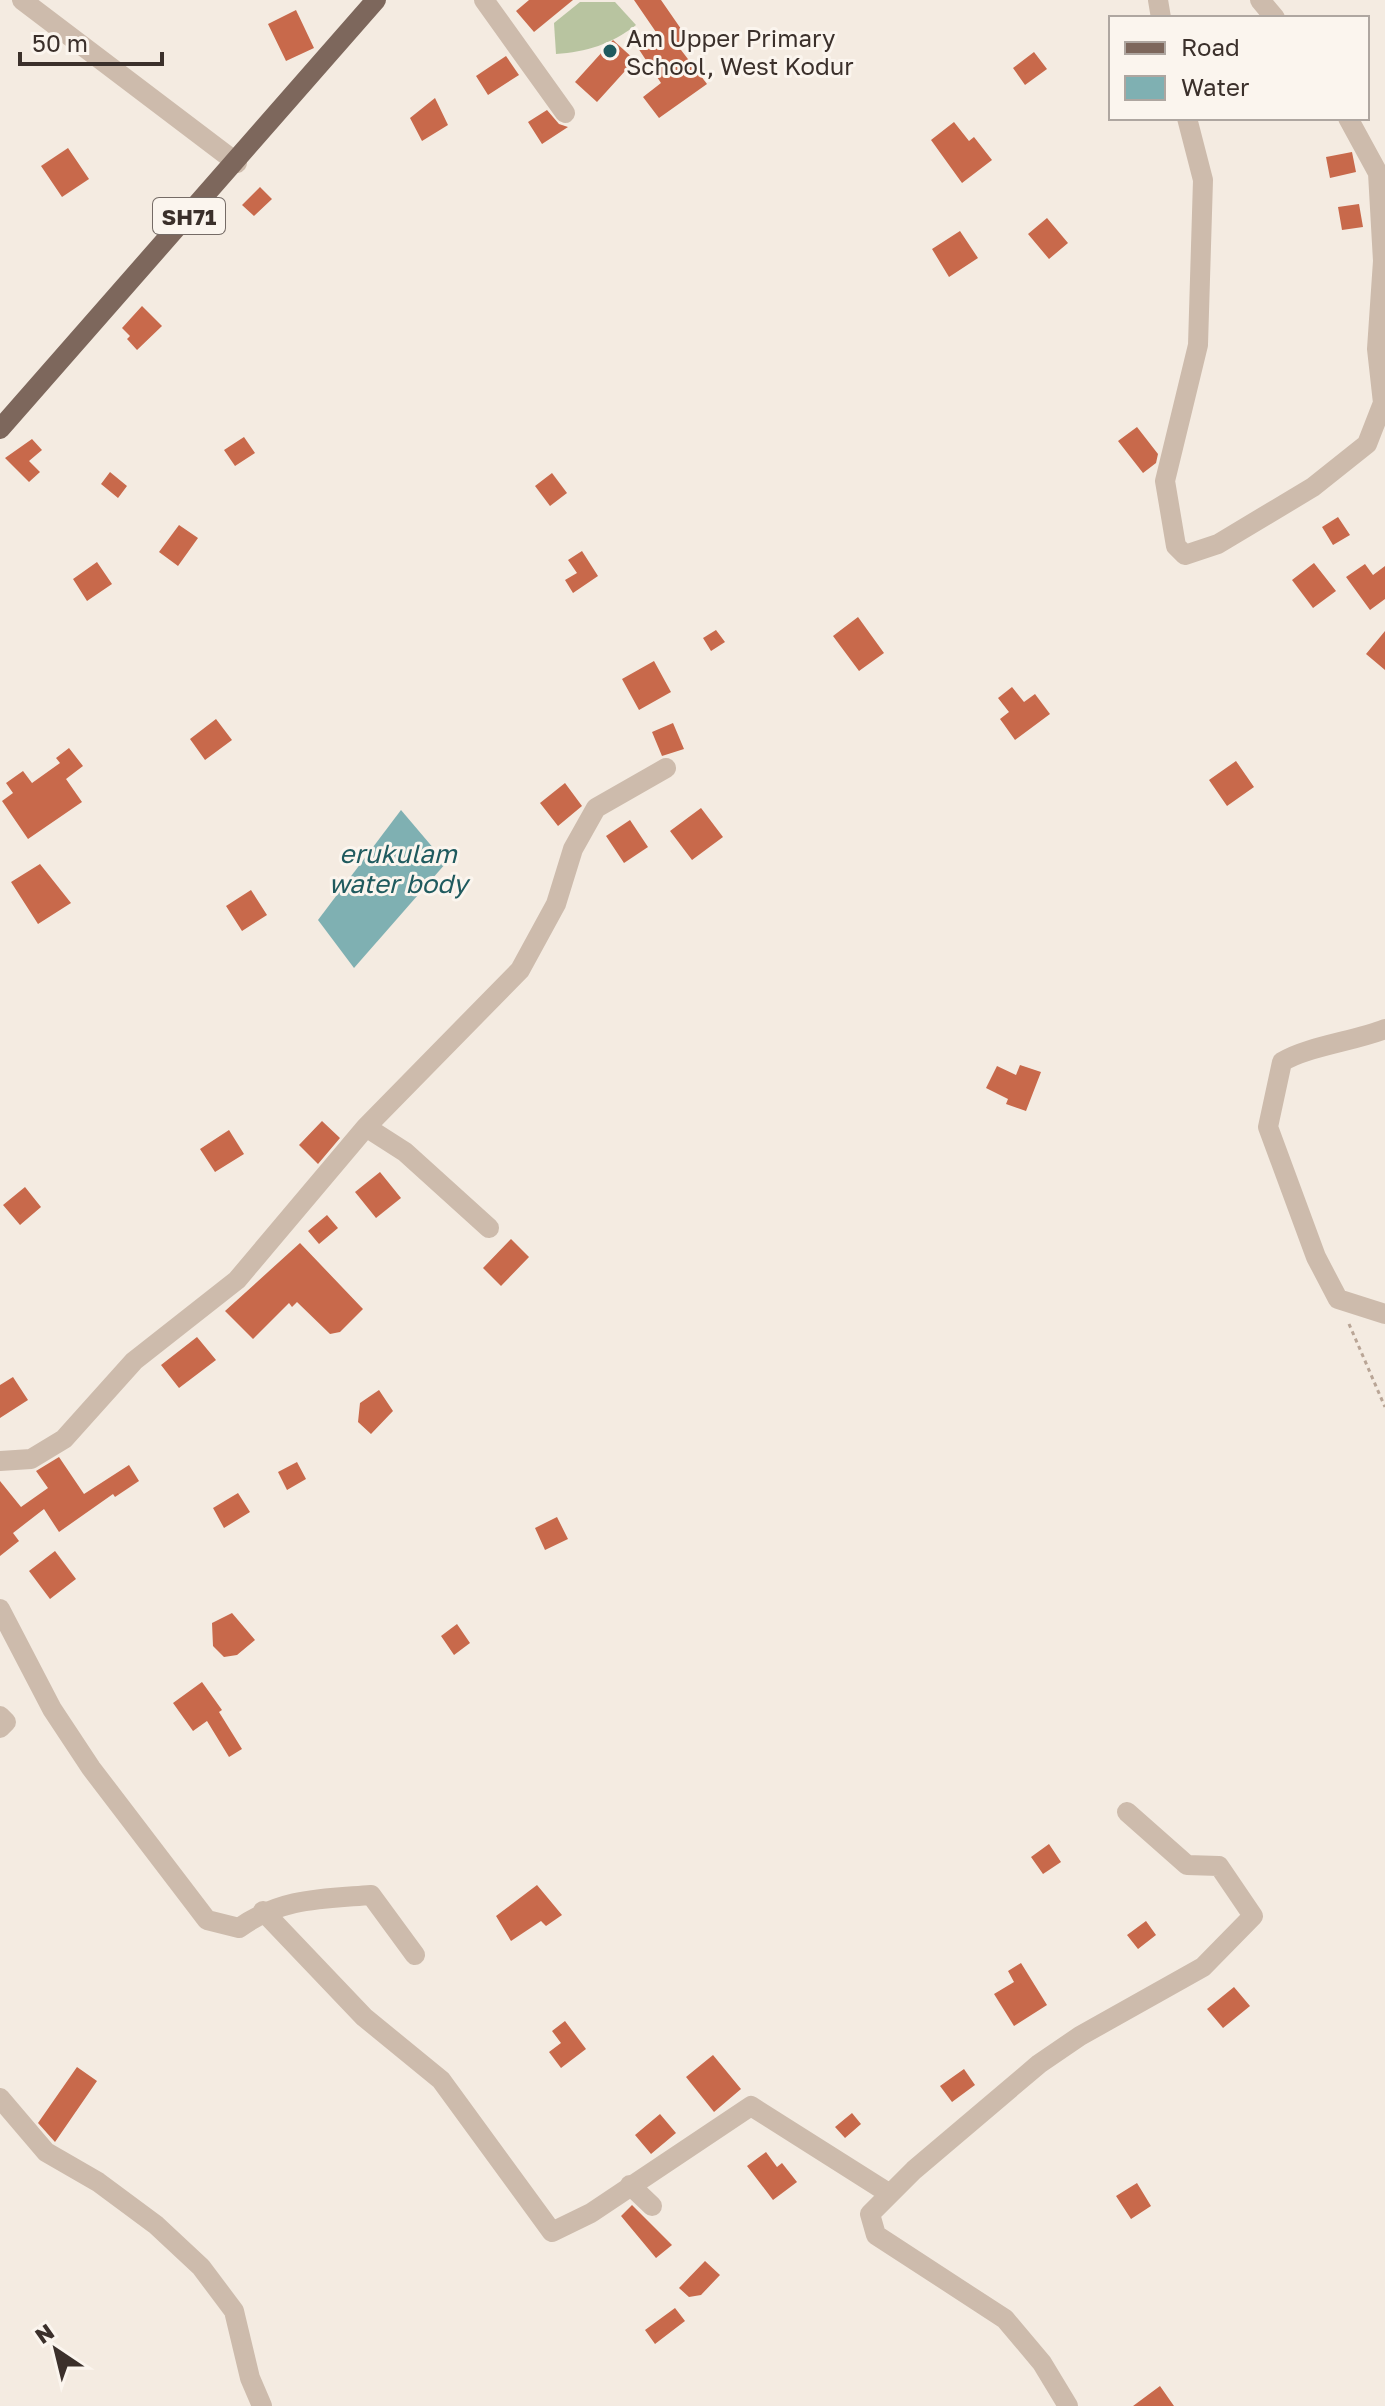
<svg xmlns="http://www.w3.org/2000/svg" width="1385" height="2406" font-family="'Golos Text',sans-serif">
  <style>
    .green { fill: #b8c4a0 }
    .water { fill: #7fb0b2 }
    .building { fill: #c8694b }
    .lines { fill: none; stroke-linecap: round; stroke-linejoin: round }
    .path { stroke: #b9a596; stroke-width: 3; stroke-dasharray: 4 4; stroke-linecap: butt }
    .minor { stroke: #cdbbac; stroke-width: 20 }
    .major { stroke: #7d675c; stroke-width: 20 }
    .poi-dot { fill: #1f5a5e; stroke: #fbf5ee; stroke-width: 3 }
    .labels { text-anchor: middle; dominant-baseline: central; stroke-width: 6; stroke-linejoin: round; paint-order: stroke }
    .shield { fill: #fbf5ee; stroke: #756b66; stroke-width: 2 }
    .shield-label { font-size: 22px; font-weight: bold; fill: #3b302b }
    .poi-label { font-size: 24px; fill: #3b302b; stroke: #fbf5ee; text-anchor: start }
    .water-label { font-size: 26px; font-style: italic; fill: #1f5a5e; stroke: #fbf5ee }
  </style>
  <rect width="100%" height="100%" fill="#f4ebe1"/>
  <path class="green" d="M580 2H615L636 25C612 44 586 52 556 54L554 23Z"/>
  <path class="water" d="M401 810 446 863 354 968 318 920Z"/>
  <path class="building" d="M529 0H573L534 32 516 11Z
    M634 0H661L688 39 678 46 707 84 659 118 643 97 661 83 638 48 658 35Z
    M296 10 314 48 286 61 268 24Z
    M613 40 635 60 597 102 575 82Z
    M1034 52 1047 69 1025 85 1013 68Z
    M506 56 519 75 488 95 476 76Z
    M435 98 448 125 422 141 410 118Z
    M547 110 559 124 568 127 542 144 528 122Z
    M954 122 969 141 974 137 992 160 962 183 931 140Z
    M68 148 89 179 62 197 41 166Z
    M1352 152 1356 172 1330 178 1326 157Z
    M260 187 272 199 254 216 242 205Z
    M1359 204 1363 227 1342 230 1338 207Z
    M1047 218 1068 243 1049 259 1028 234Z
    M960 231 978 258 949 277 932 249Z
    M142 306 162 326 137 350 127 339 130 336 122 328Z
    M1137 427 1158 454 1156 463 1143 473 1118 441Z
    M244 437 255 453 235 466 224 450Z
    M32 439 42 450 29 461 40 472 29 482 5 458Z
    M110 472 127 486 118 498 101 484Z
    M552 473 567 493 550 506 535 486Z
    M1338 517 1350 535 1333 545 1322 527Z
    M179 525 198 538 178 566 159 552Z
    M582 551 598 576 573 593 565 580 577 573 568 560Z
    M97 562 112 584 87 601 73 579Z
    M1314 563 1336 591 1313 608 1292 580Z
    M1365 564 1373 575 1385 566V599L1370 610 1346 577Z
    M858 617 884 653 859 671 833 636Z
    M716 630 725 642 711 651 703 638Z
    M1385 631V670L1366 654Z
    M654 661 671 692 639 710 622 679Z
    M1012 687 1024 702 1035 694 1050 714 1015 740 1000 719 1009 712 998 698Z
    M216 719 232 740 205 760 190 739Z
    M673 723 684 749 662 756 652 732Z
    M69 748 83 766 66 779 82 802 28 839 2 801 13 793 6 783 23 771 32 783 60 763 56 758Z
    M1236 761 1254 787 1227 806 1209 780Z
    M565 783 582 806 558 826 540 803Z
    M701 808 723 837 692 860 670 831Z
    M630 820 648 847 624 863 606 836Z
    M40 864 71 903 38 924 11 882Z
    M251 890 267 915 242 931 226 906Z
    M1020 1065 1041 1072 1026 1111 1006 1104 1008 1099 986 1088 997 1066 1016 1075Z
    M322 1121 340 1138 318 1164 299 1145Z
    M229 1130 244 1154 215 1172 200 1149Z
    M380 1172 401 1198 376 1218 355 1192Z
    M25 1187 41 1207 20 1225 3 1205Z
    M327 1215 338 1228 319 1244 308 1231Z
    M511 1239 529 1257 501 1286 483 1268Z
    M300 1243 363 1309 340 1332 330 1334 297 1302 292 1307 289 1303 253 1339 225 1311Z
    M197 1337 216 1360 179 1388 161 1365Z
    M13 1377 28 1400 0 1418V1385Z
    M379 1390 393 1411 371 1434 358 1422 360 1403Z
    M59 1457 84 1494 129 1465 139 1481 115 1497 113 1494 59 1532 44 1509 13 1533 19 1541 0 1556V1481L21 1507 48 1488 36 1471Z
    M297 1462 306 1479 287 1490 278 1472Z
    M238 1493 250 1512 224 1528 213 1508Z
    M557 1517 568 1539 545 1550 535 1528Z
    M55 1551 76 1579 50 1599 29 1571Z
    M232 1613 255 1640 237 1655 224 1657 213 1646 212 1623Z
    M457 1624 470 1643 454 1655 441 1636Z
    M202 1682 222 1710 219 1712 242 1749 229 1757 207 1721 193 1731 173 1703Z
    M1049 1844 1061 1862 1043 1874 1031 1857Z
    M537 1885 562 1915 546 1926 541 1921 511 1941 496 1916Z
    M1146 1921 1156 1935 1138 1949 1127 1935Z
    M1021 1963 1047 2005 1014 2026 994 1994 1014 1982 1008 1971Z
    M1234 1987 1250 2006 1223 2028 1207 2009Z
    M565 2021 586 2049 561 2068 549 2052 561 2043 552 2031Z
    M713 2055 741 2089 714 2112 686 2077Z
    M77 2067 97 2081 55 2142 38 2123Z
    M964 2069 975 2085 952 2102 940 2086Z
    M852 2113 861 2124 845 2138 835 2127Z
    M660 2114 676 2133 651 2154 635 2135Z
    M766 2152 777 2167 782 2163 797 2182 773 2200 747 2166Z
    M1137 2183 1151 2206 1131 2219 1116 2196Z
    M632 2205 672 2245 656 2258 621 2216Z
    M705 2261 720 2275 701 2295 689 2297 679 2288Z
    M675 2308 685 2321 655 2344 645 2330Z
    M1160 2386 1174 2406H1133Z"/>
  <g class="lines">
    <path class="path" d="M1349 1324 1385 1407"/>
    <path class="minor" d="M22 0 237 163
      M484 0 565 113
      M1158 0 1161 18
      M1260 0 1275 18
      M1187 118 1203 180 1198 345 1165 481 1176 546 1185 555 1218 544 1313 487 1367 444 1383 403 1377 349 1383 261 1378 173 1348 118
      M1385 1029C1355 1041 1305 1047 1282 1062L1268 1127 1316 1257 1338 1299 1385 1314
      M366 1127 520 970 556 904 573 849 596 808 666 768
      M0 1461 31 1459 64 1439 134 1361 237 1280 366 1127 405 1152 489 1228
      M0 1609 52 1709 91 1768 207 1920 239 1928C281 1898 321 1899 371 1895L415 1955
      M0 1716 6 1722 0 1728
      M263 1911 364 2017 441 2080 552 2232 591 2213 751 2106 890 2194
      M0 2098 46 2152 98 2182 156 2225 201 2267 234 2311 250 2378 262 2406
      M630 2185 652 2206
      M1068 2406 1042 2363 1005 2319 876 2235 870 2214 914 2170 1039 2064 1080 2036 1203 1967 1253 1916 1219 1866 1187 1865 1127 1812"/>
    <path class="major" d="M0 429 376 0"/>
  </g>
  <circle class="poi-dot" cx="610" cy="51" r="8"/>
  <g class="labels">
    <rect class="shield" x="153" y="198" width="72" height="36" rx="6"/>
    <g class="shield-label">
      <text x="189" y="216">SH71</text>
    </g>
    <g class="poi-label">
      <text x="626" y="37">Am Upper Primary<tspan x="626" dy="28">School, West Kodur</tspan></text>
    </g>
    <g class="water-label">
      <text x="398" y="853">erukulam<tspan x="398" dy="30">water body</tspan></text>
    </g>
  </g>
  <rect x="1109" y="16" width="260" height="104" fill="#fbf5ee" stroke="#aea6a0" stroke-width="2"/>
  <rect x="1125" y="42" width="40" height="12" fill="#7d675c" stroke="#aea6a0" stroke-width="2"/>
  <text x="1181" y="56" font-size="24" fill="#3b302b">Road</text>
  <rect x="1125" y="76" width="40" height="24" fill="#7fb0b2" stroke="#aea6a0" stroke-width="2"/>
  <text x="1181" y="96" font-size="24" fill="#3b302b">Water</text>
  <g transform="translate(56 2350) rotate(325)" stroke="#fbf5ee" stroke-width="6" paint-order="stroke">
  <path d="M0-6L14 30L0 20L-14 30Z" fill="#3b302b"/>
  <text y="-12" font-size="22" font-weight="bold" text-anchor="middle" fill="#3b302b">N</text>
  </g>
  <path d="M20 52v12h142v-12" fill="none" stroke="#3b302b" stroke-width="4"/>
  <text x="32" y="52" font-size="24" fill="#3b302b" stroke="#fbf5ee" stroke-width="6" paint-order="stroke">50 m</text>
</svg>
